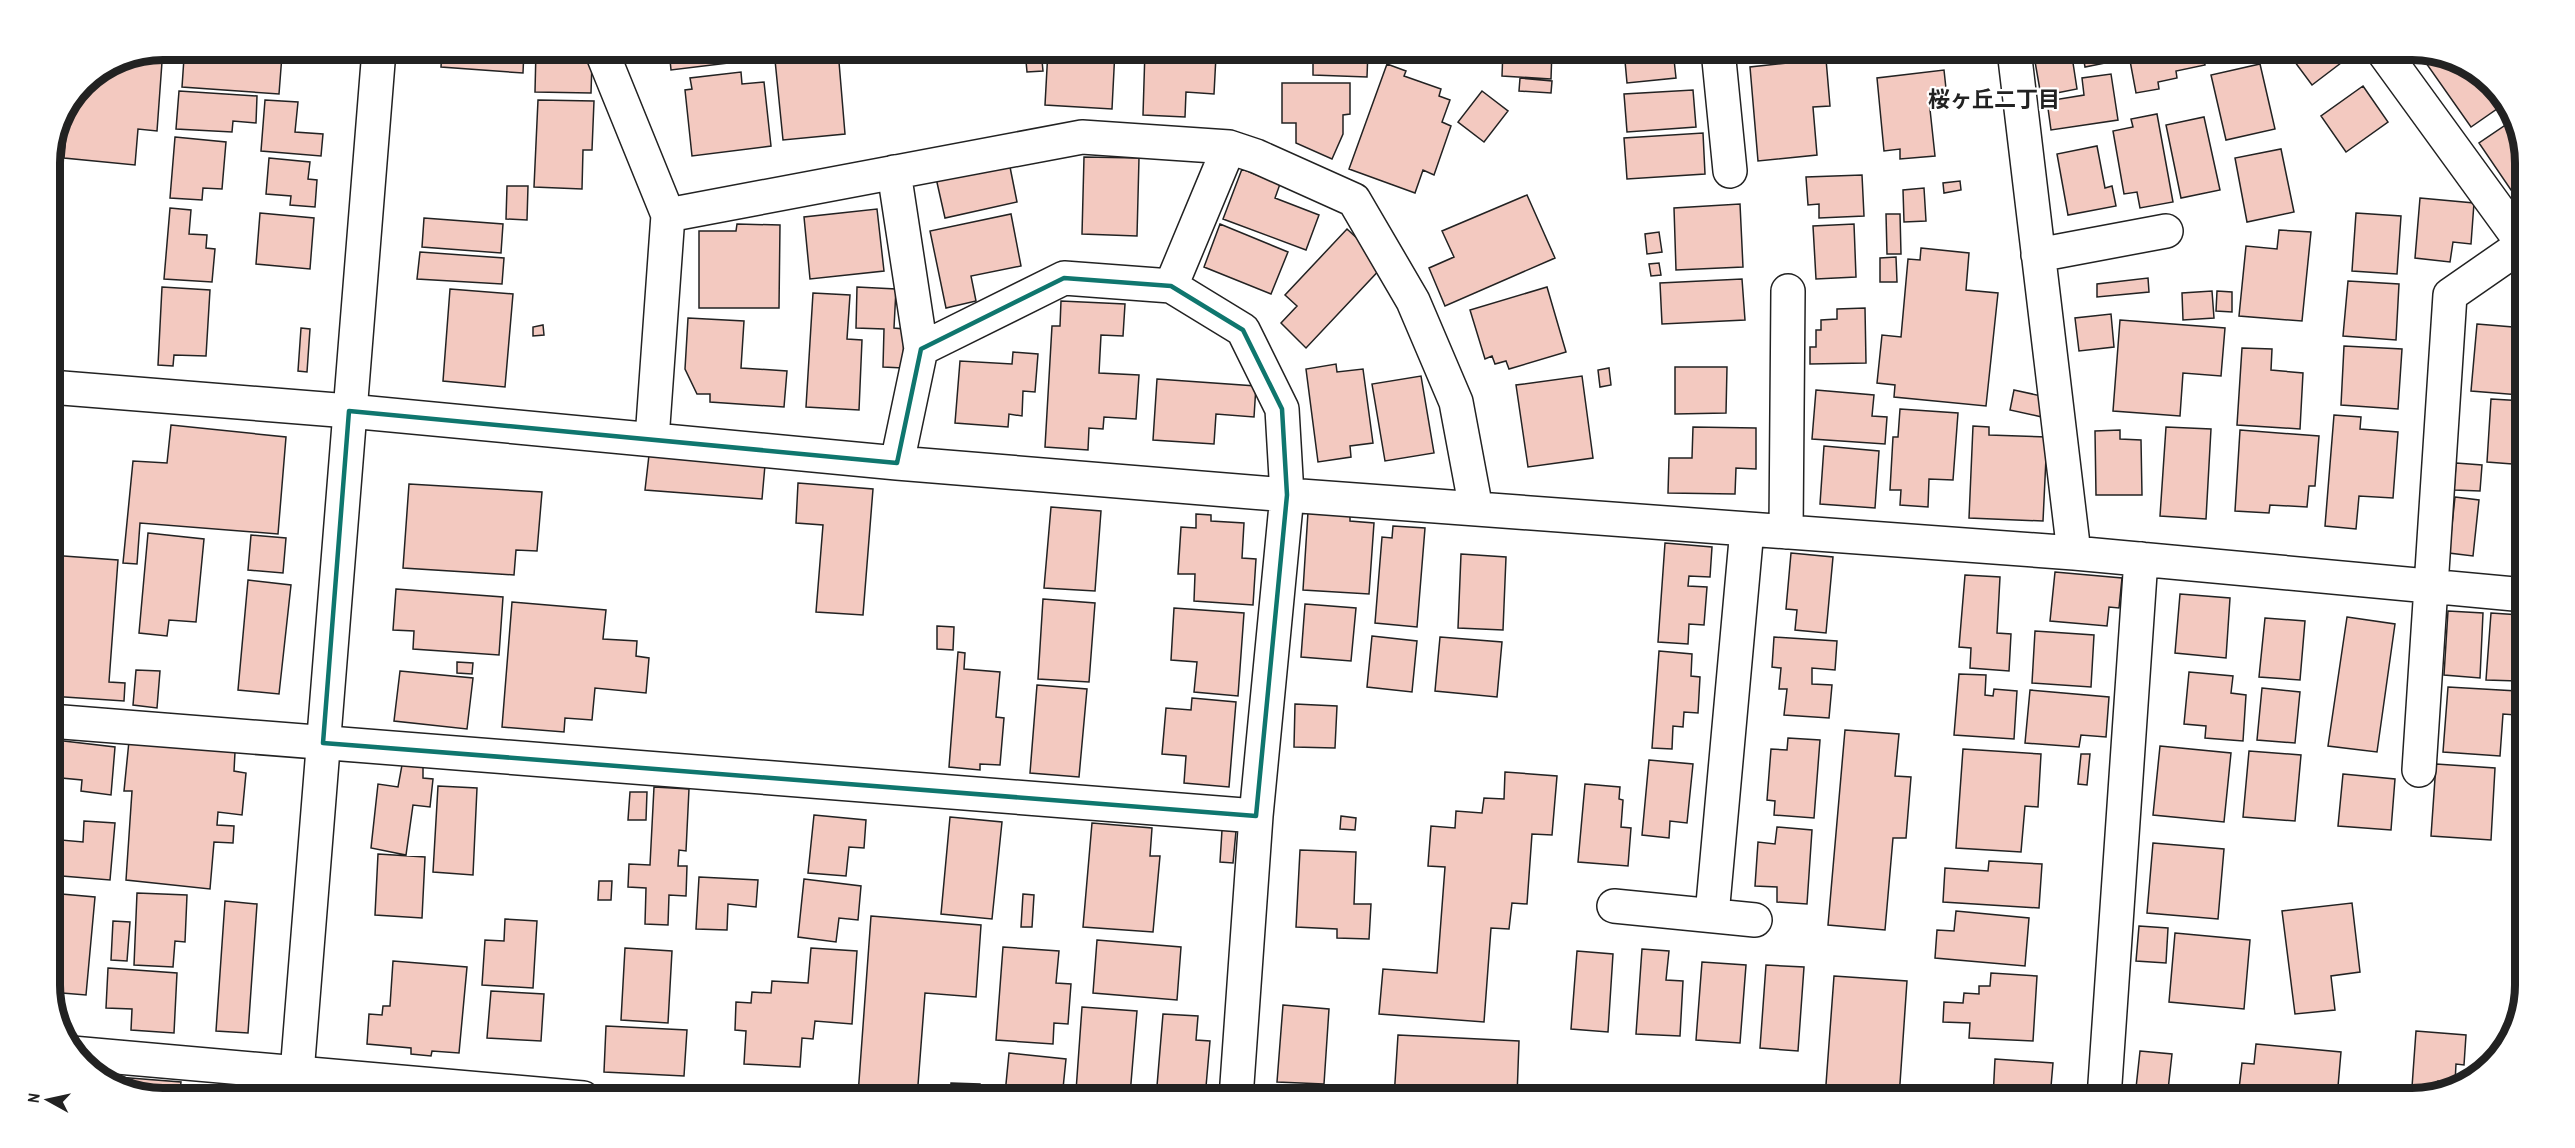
<svg xmlns="http://www.w3.org/2000/svg" width="2575" height="1148" font-family="'Archivo Narrow','Noto Sans JP',sans-serif">
  <style>
    .building { fill: #f3c9c0; stroke: #222; stroke-width: 1.5 }
    .lines { fill: none; stroke-linecap: round; stroke-linejoin: round }
    .street-casing { stroke: #222; stroke-width: 36 }
    .secondary-casing { stroke: #222; stroke-width: 36 }
    .street { stroke: #fff; stroke-width: 33 }
    .secondary { stroke: #fff; stroke-width: 33 }
    .marked { fill: none; stroke: #0f766e; stroke-width: 4.5; stroke-linejoin: round }
    .labels { text-anchor: middle; dominant-baseline: central; stroke-width: 4.5; stroke-linejoin: round; paint-order: stroke }
    .neighbourhood-label { font-size: 22px; font-weight: bold; fill: #222; stroke: #fff }
    .rim { fill: none; stroke: #222; stroke-width: 8 }
  </style>
  <rect width="100%" height="100%" fill="#fff"/>
  <path class="building" d="M210 50 282 55 279 94 182 87 184 58 209 60Z
    M442 50H524L523 73 441 67Z
    M536 50H586L592 62 591 93 535 92Z
    M669 50H760L761 59 671 70Z
    M774 50H838L845 134 783 140Z
    M1025 50H1041L1043 71 1027 72Z
    M1048 50H1115L1112 109 1045 105Z
    M1145 50H1225L1224 56H1216L1214 94 1186 92 1185 117 1143 115Z
    M1289 50H1368L1367 77 1313 75V58L1288 57Z
    M1503 50H1552L1551 79 1502 76Z
    M1624 50H1673L1676 78 1627 83Z
    M1960 50H1998V56L1961 61Z
    M2033 50H2071L2077 89 2041 96Z
    M2082 50H2118L2120 60 2085 67Z
    M2128 50H2202L2205 65 2176 71 2177 78 2158 82 2159 89 2136 93Z
    M2286 50H2358L2312 85Z
    M145 53V61L162 62 157 131 138 129 135 165 64 158 68 115 83 82 120 58Z
    M2438 55 2456 58 2495 90 2504 104 2471 127 2426 63Z
    M1826 59 1830 106 1813 107 1817 155 1758 161 1750 67Z
    M1387 64 1406 71 1404 76 1441 89 1439 96 1450 100 1442 122 1451 126 1434 175 1423 170 1415 193 1349 169Z
    M2260 64 2275 129 2226 140 2211 75Z
    M1944 70 1947 98 1929 100 1935 156 1900 159V149L1884 151 1877 78Z
    M741 72 742 84 764 82 771 146 692 156 685 90 692 89 690 78Z
    M2111 74 2118 120 2051 130 2047 101 2084 95 2082 78Z
    M1520 78 1552 81 1551 93 1519 91Z
    M1282 83H1350V114L1343 115V134L1332 159 1296 143V123H1282Z
    M2363 86 2388 122 2346 152 2321 116Z
    M1693 90 1696 127 1627 132 1624 94Z
    M179 91 257 96 256 123 233 121 232 132 176 129Z
    M1482 91 1508 111 1484 142 1458 122Z
    M265 100 298 102 295 132 323 134 321 156 261 151Z
    M538 100 594 101 592 150H583L582 189 534 187Z
    M2157 114 2173 202 2140 208 2137 192 2124 194 2113 131 2133 127 2131 119Z
    M2204 117 2220 190 2181 198 2166 125Z
    M2513 120 2525 156V180L2511 190 2479 143Z
    M1703 133 1705 174 1627 179 1624 138Z
    M175 137 226 142 222 189 203 188 202 200 170 198Z
    M2097 146 2105 188 2112 186 2116 206 2068 215 2057 154Z
    M2281 149 2294 212 2247 222 2235 158Z
    M1084 157 1139 158 1137 236 1082 234Z
    M269 158 310 162 308 179 317 180 315 207 290 205 291 196 266 194Z
    M1009 162 1017 202 945 218 936 178Z
    M1242 169 1280 184 1275 198 1319 215 1306 250 1223 219Z
    M1862 175 1864 216 1819 218V204L1808 205 1806 177Z
    M1960 181 1961 190 1944 193 1943 183Z
    M507 186H528L527 220 506 219Z
    M1924 188 1926 221 1904 222 1903 190Z
    M1527 195 1555 258 1445 306 1429 268 1454 257 1442 231Z
    M2420 198 2474 203 2471 244 2453 242 2450 262 2415 258Z
    M1740 204 1743 267 1676 270 1674 208Z
    M170 208 191 210 189 234 207 235 206 248 215 249 212 282 164 279Z
    M877 209 884 271 810 279 804 217Z
    M260 213 314 218 310 269 256 264Z
    M2356 213 2401 216 2397 274 2352 271Z
    M1011 214 1021 266 971 276 976 301 946 308 930 231Z
    M1886 214H1900L1901 254H1887Z
    M424 218 503 224 501 253 422 247Z
    M737 224 780 225 779 308H699V231H736Z
    M1220 224 1288 252 1271 294 1204 267Z
    M1854 224 1856 277 1816 279 1813 226Z
    M1347 229 1385 264 1306 348 1281 323 1297 306 1285 295Z
    M2279 230 2311 232 2302 321 2239 316 2246 246 2277 249Z
    M1659 232 1662 252 1647 254 1645 234Z
    M1921 248 1969 253 1966 290 1998 293 1986 406 1894 397 1895 385 1877 383 1882 335 1901 337 1908 259 1920 260Z
    M420 252 504 258 502 284 417 279Z
    M1896 257 1897 282H1880V258Z
    M1659 263 1661 275 1651 276 1649 264Z
    M2148 278 2149 292 2097 297V284Z
    M1742 279 1745 320 1662 324 1660 283Z
    M2348 281 2399 284 2396 340 2343 336Z
    M162 287 210 290 206 356 174 355 173 366 158 365Z
    M857 287 896 289 894 328 904 329 903 368 883 367 884 329 856 328Z
    M1547 287 1566 352 1509 369 1506 361 1495 364 1492 356 1485 359 1470 310Z
    M450 289 513 294 505 387 443 381Z
    M2212 291 2214 318 2183 320 2182 293Z
    M2217 291 2232 292V312L2216 311Z
    M813 293 850 295 847 339 862 340 859 410 806 407Z
    M1061 301 1125 304 1123 336 1101 335 1099 373 1139 375 1136 419 1104 417 1103 429 1089 428 1088 450 1045 447 1052 326H1060Z
    M1865 308 1866 363 1810 364V347H1816V330H1821V320L1837 319V309Z
    M2111 314 2114 347 2079 351 2075 318Z
    M688 318 744 321 741 368 787 371 784 407 710 402V394H697L685 369Z
    M2120 320 2225 328 2221 376 2183 373 2180 416 2113 411Z
    M2477 324 2525 328 2520 395 2471 391Z
    M543 325 544 335 533 336V327Z
    M301 328 310 329 307 372 298 371Z
    M2344 346 2402 349 2398 409 2341 405Z
    M2242 348 2272 349 2271 370 2303 373 2300 429 2237 425Z
    M1013 352 1038 354 1035 392 1023 391 1022 416 1009 414 1008 427 955 423 960 361 1012 364Z
    M1336 364 1337 372 1363 369 1373 443 1350 446 1351 457 1318 462 1306 369Z
    M1675 367H1727L1726 413 1675 414Z
    M1609 368 1611 385 1600 387 1598 370Z
    M1421 376 1434 453 1385 461 1372 384Z
    M1582 376 1593 458 1528 467 1516 385Z
    M1157 379 1256 386 1254 417 1216 414 1214 444 1153 440Z
    M1816 390 1874 395 1872 416 1887 417 1885 444 1812 439Z
    M2014 390 2046 397 2042 417 2010 410Z
    M2491 399 2525 401V465L2487 462Z
    M1900 409 1958 413 1953 480 1929 479 1928 507 1900 505 1901 490H1890L1893 437H1898Z
    M2334 415 2361 417 2360 429 2398 432 2393 498 2359 496 2356 529 2325 526Z
    M171 425 286 437 278 534 140 523 137 564 123 563 133 461 167 463Z
    M1973 426 1989 427V435L2047 437 2043 521 1969 518Z
    M1693 427 1756 428V469L1736 468 1735 494 1668 493 1669 458H1692Z
    M2166 427 2211 429 2206 519 2160 516Z
    M2120 430V439L2141 440 2142 495H2096L2095 431Z
    M2240 430 2319 436 2315 486H2309L2307 507 2270 505 2269 513 2235 511Z
    M1824 446 1879 451 1875 508 1820 504Z
    M649 455 765 465 762 499 645 490Z
    M2456 463 2482 465 2480 491 2454 490Z
    M798 483 873 489 863 615 816 612 823 525 796 523Z
    M409 484 542 492 537 551 516 550 514 575 403 568Z
    M2455 497 2479 500 2473 556 2449 553Z
    M1051 507 1101 511 1095 591 1044 588Z
    M1308 512 1350 514V521L1374 523 1369 594 1303 590Z
    M1196 514 1211 515V521L1244 523 1242 558 1256 559 1253 605 1194 601 1195 574H1178L1181 527 1196 528Z
    M1393 526 1425 528 1417 627 1375 623 1382 537 1392 538Z
    M148 533 204 539 196 622 169 620 167 636 139 633Z
    M251 535 286 538 283 573 248 570Z
    M1665 543 1712 547 1710 577 1689 576 1688 586 1707 587 1704 625 1689 624 1688 644 1658 642Z
    M1791 553 1833 557 1826 633 1795 630 1797 610 1786 609Z
    M1461 554 1506 557 1503 630 1458 628Z
    M50 555 118 560 109 682 125 683 124 701 50 696Z
    M2055 572 2122 578 2119 608 2109 607 2107 626 2050 621Z
    M1965 575 2000 577 1997 633 2011 634 2009 671 1970 668 1971 648 1959 647Z
    M248 580 291 585 279 694 238 690Z
    M396 589 503 597 499 655 413 649 414 631 393 630Z
    M2180 594 2230 598 2226 658 2175 653Z
    M1043 599 1095 603 1089 682 1038 679Z
    M512 602 606 610 603 639 637 641 636 656 649 658 646 693 595 688 592 720 565 718 564 732 502 727Z
    M1305 604 1356 608 1351 661 1301 657Z
    M1174 608 1244 613 1238 696 1194 692 1197 662 1171 660Z
    M2448 611 2483 613 2480 678 2444 675Z
    M2491 613 2521 615 2518 681 2486 680Z
    M2347 617 2395 624 2377 752 2328 746Z
    M2265 618 2305 621 2300 680 2259 677Z
    M937 626 954 627 953 650 937 649Z
    M2035 631 2094 635 2091 687 2032 683Z
    M1372 636 1417 641 1412 692 1367 687Z
    M1440 637 1502 642 1497 697 1435 691Z
    M1774 637 1837 641 1835 670 1812 668V684L1832 685 1829 718 1784 715 1787 689H1779L1781 668 1772 667Z
    M1659 651 1692 654 1691 676 1700 677 1698 713 1684 712 1683 727 1673 726 1672 749 1652 748Z
    M958 652 965 653 964 669 1000 672 996 717 1004 718 1000 765 980 764V770L949 767Z
    M457 662 473 663 472 674 457 673Z
    M136 670 160 671 157 708 133 705Z
    M400 671 473 678 467 729 394 721Z
    M2189 672 2233 676 2231 693 2246 695 2243 741 2205 738 2206 726 2184 724Z
    M1959 674 1986 675 1985 695 1993 696 1994 689 2017 691 2014 739 1954 735Z
    M1037 685 1087 689 1079 777 1030 773Z
    M2448 687 2517 691 2516 715 2503 714 2500 756 2443 752Z
    M2262 688 2300 692 2295 743 2257 740Z
    M2030 690 2109 697 2106 737 2081 735 2079 747 2025 743Z
    M1192 698 1236 702 1229 787 1184 783 1186 756 1162 754 1166 708 1191 710Z
    M1295 704 1337 706 1335 748 1294 747Z
    M2523 715H2525V785L2520 784Z
    M1845 730 1899 734 1895 776 1911 777 1906 838H1893L1885 930 1828 925Z
    M1788 738 1820 740 1814 818 1774 815 1775 801 1767 800 1771 749 1787 750Z
    M55 740 115 747 111 795 81 791 82 780 51 777Z
    M129 741 235 752 234 771 246 773 242 815 218 812 217 825 234 826 233 843 214 842 210 889 126 880 132 791H124Z
    M2160 746 2231 753 2224 822 2153 815Z
    M1963 749 2041 754 2038 807 2025 806 2021 852 1956 848Z
    M2249 751 2301 755 2295 821 2243 817Z
    M2081 754H2090L2087 785 2078 784Z
    M1649 760 1693 764 1687 823 1670 821 1669 838 1642 835Z
    M2436 764 2495 768 2491 840 2431 836Z
    M402 765 423 767V778L433 779 430 807 413 805 406 855 371 848 378 784 398 787Z
    M1505 772 1557 776 1552 835 1532 834 1527 904 1512 903 1509 929 1491 928 1484 1022 1379 1014 1383 969 1437 973 1445 867 1428 866 1431 826 1455 828 1456 811 1482 813 1484 798 1504 799Z
    M2343 774 2395 779 2391 830 2338 826Z
    M1585 784 1620 787 1619 799 1623 800 1621 827 1631 828 1628 866 1578 862Z
    M438 786 477 788 473 875 433 872Z
    M654 787 689 789 686 851 679 850 678 866H687L686 896 669 895 668 925 645 924 646 888 628 887 629 864 650 865Z
    M2516 791 2525 792V835L2514 834Z
    M630 792H647L646 820H628Z
    M814 815 866 820 864 848 849 847 846 876 808 873Z
    M1341 816 1356 818 1355 830 1340 829Z
    M950 817 1002 822 992 919 941 914Z
    M84 821 115 823 110 880 50 875V839L83 842Z
    M1092 823 1152 828 1150 856H1160L1153 932 1083 927Z
    M1777 827 1812 830 1807 904 1777 902V887L1755 886 1758 842 1775 844Z
    M1222 830 1236 831 1233 863 1220 862Z
    M2153 843 2224 849 2218 919 2147 913Z
    M1300 850 1356 852 1354 904H1371L1369 939 1337 938V929L1296 927Z
    M378 854 425 857 422 918 375 915Z
    M1989 861 2042 864 2039 908 1943 902 1945 868 1988 871Z
    M699 877 758 880 756 907 728 904 727 930 696 929Z
    M804 879 861 886 858 920 839 918 836 942 798 937Z
    M599 881H612L611 900H598Z
    M50 893 95 897 86 995 50 992Z
    M137 893 187 895 185 942 175 941 173 967 134 965Z
    M1023 894 1034 895 1032 927H1021Z
    M225 901 257 904 248 1033 216 1031Z
    M2352 903 2360 972 2331 976 2335 1010 2295 1014 2282 911Z
    M1956 911 2029 918 2025 966 1935 958 1937 930 1954 931Z
    M871 916 981 925 976 997 925 993 917 1098 858 1095Z
    M505 919 537 921 533 988 482 985 485 940 504 941Z
    M113 921 130 922 127 961 111 960Z
    M2139 926 2168 928 2166 963 2136 961Z
    M2175 933 2250 940 2244 1009 2169 1002Z
    M1097 940 1181 947 1177 1000 1093 993Z
    M1003 947 1059 951 1056 983 1071 984 1068 1024 1054 1023 1053 1044 996 1040Z
    M625 948 672 951 668 1023 621 1020Z
    M811 948 857 951 852 1024 815 1021 813 1039 802 1038 800 1067 744 1064 746 1031 735 1030 736 1002 751 1003 752 992 771 993 772 981 808 983Z
    M1642 949 1669 951 1666 980 1683 981 1680 1036 1636 1034Z
    M1577 951 1613 954 1608 1032 1571 1029Z
    M393 961 467 967 459 1053 432 1051 431 1056 411 1054V1048L367 1044 369 1014 382 1015 383 1006H390Z
    M1702 962 1746 965 1740 1043 1696 1040Z
    M1766 965 1804 967 1798 1051 1760 1048Z
    M108 968 177 973 174 1033 131 1030 132 1009 106 1008Z
    M1991 973 2037 976 2033 1041 1969 1038 1970 1023 1943 1022 1944 1002 1963 1003 1964 993 1979 994V986H1990Z
    M1834 976 1907 981 1899 1098H1825Z
    M491 991 544 994 541 1041 487 1038Z
    M1283 1005 1329 1009 1324 1084 1277 1082Z
    M1082 1007 1137 1011 1130 1095 1112 1093V1098H1091L1092 1093 1076 1091Z
    M1163 1014 1198 1016 1196 1040 1210 1041 1205 1098H1156Z
    M606 1026 687 1030 684 1076 604 1072Z
    M2416 1031 2466 1035 2464 1065 2456 1064 2455 1083 2438 1081V1089L2412 1087Z
    M1398 1035 1519 1041 1517 1096 1511 1098H1394Z
    M2256 1044 2341 1052 2337 1098H2238L2242 1063 2254 1064Z
    M2140 1051 2172 1054 2168 1090 2136 1088Z
    M1009 1053 1066 1059 1062 1098 1005 1094Z
    M1995 1059 2053 1063 2050 1098H1993Z
    M117 1077 181 1082 179 1098H163L119 1090 116 1087Z
    M951 1083 980 1084V1096L950 1094Z
    M189 1086 236 1089 235 1098H188Z"/>
  <g class="lines">
    <defs>
      <path id="street" d="M601 50 668 215 652 439
        M1718 50 1730 171
        M2014 50 2074 553
        M2382 50 2523 244
        M894 172 921 349 897 463
        M668 215 1082 137 1229 147 1256 156 1354 200 1413 301 1456 402 1476 509
        M2038 255 2166 231
        M1171 286 1229 147
        M921 349 1064 278 1171 286 1243 330 1282 409 1287 495 1256 816 1236 1098
        M50 387 349 411 897 463 1287 495 2074 553 2525 595
        M1786 532 1788 291
        M50 721 1256 816
        M2419 770 2450 295 2525 243
        M1614 906 1755 920
        M1712 915 1747 529
        M72 1053 583 1098
        M2104 1098 2141 559"/>
      <path id="secondary" d="M295 1098 379 50"/>
    </defs>
    <use href="#street" class="street-casing"/>
    <use href="#secondary" class="secondary-casing"/>
    <use href="#street" class="street"/>
    <use href="#secondary" class="secondary"/>
  </g>
  <path class="marked" d="M1064 278 1171 286 1243 330 1282 409 1287 495 1256 816 323 743 349 411 897 463 921 349Z"/>
  <g class="labels">
    <g class="neighbourhood-label">
      <text x="1994" y="99">桜ヶ丘二丁目</text>
    </g>
  </g>
  <path d="M0 0H2575V1148H0ZM163 60H2412A103 103 0 0 1 2515 163V985A103 103 0 0 1 2412 1088H163A103 103 0 0 1 60 985V163A103 103 0 0 1 163 60Z" fill="#fff" fill-rule="evenodd"/>
  <path class="rim" d="M163 60H2412A103 103 0 0 1 2515 163V985A103 103 0 0 1 2412 1088H163A103 103 0 0 1 60 985V163A103 103 0 0 1 163 60Z"/>
  <g transform="translate(48 1100) rotate(278)" stroke="#ffffff" stroke-width="4.5" paint-order="stroke">
  <path d="M0-4.5L10 22L0 15L-10 22Z" fill="#222222"/>
  <text y="-9" font-size="16" font-weight="bold" text-anchor="middle" fill="#222222">N</text>
  </g>
</svg>
